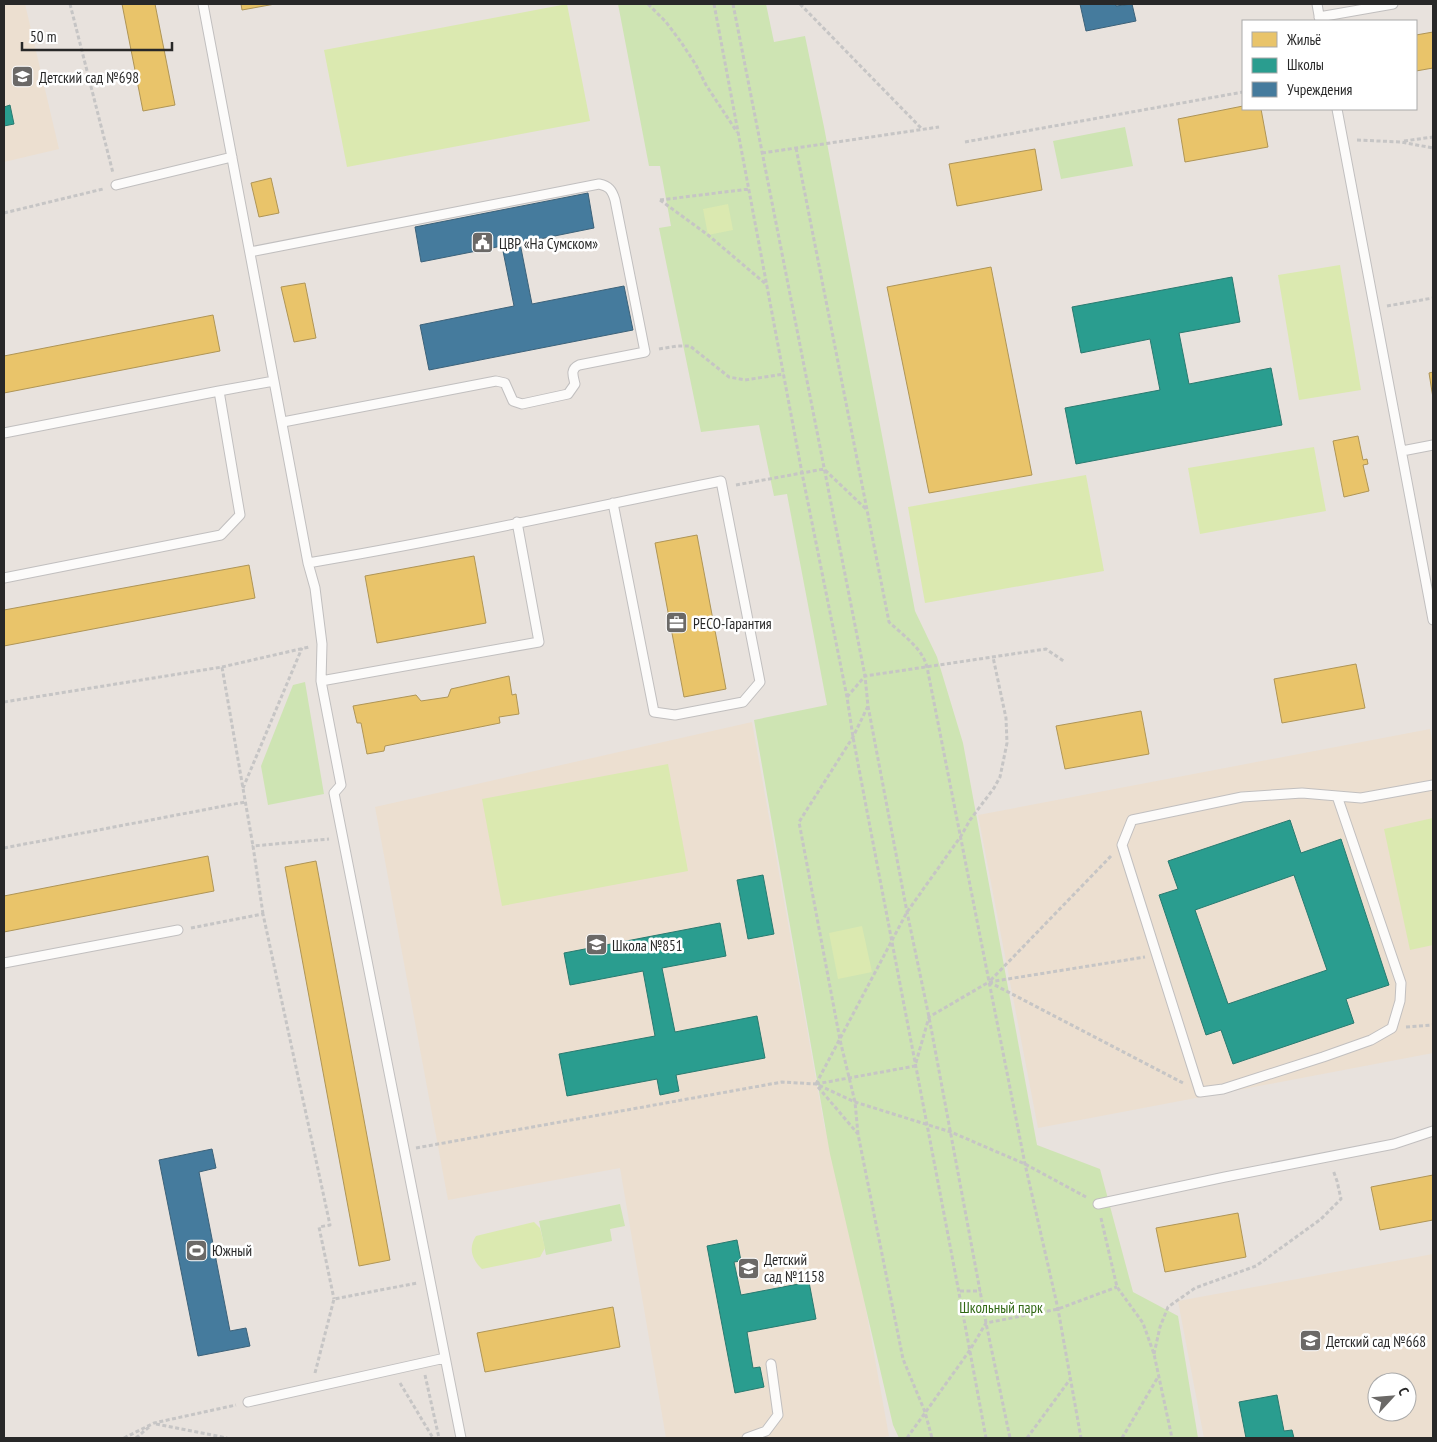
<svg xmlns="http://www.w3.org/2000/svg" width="1437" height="1442" font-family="'PT Sans Narrow',sans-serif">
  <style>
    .education { fill: #ecdfd0; fill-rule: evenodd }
    .green { fill: #cee4b3 }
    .pitch { fill: #dbe9b0 }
    .homes { fill: #e9c46a; stroke: #af9556 }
    .schools { fill: #2a9d8f; stroke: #297a70; fill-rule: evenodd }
    .public { fill: #457b9d; stroke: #3c627a }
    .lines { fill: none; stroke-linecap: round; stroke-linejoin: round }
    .lane-casing { stroke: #c1bfbf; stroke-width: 11 }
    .path { stroke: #c6c5c5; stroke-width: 3; stroke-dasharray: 4 2.5; stroke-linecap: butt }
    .lane { stroke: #fcfbfa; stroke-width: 9 }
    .labels { text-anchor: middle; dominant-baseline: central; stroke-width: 5; stroke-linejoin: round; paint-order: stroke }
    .poi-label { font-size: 15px; fill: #282828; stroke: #fff; text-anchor: start }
    .park-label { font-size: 15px; fill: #316915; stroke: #fff }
  </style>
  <rect width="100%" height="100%" fill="#e8e2dd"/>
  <path class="education" d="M4 4H25L59 149 4 162Z
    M752 722 825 1130 833 1129 889 1436 879 1438H666L620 1168 448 1200 375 807Z
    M1430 729 1433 745V1053L1038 1128 978 815Z
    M1433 1254V1438H1204L1178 1301ZM1377 1382H1407V1412H1377Z"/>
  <path class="green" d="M618 4H766L774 42 805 36 824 127 915 611 937 657 963 743 1037 1145 1100 1169 1133 1292 1178 1316 1198 1438H899L893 1425 830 1154 754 720 827 705 787 494 774 496 759 425 701 432 659 228 671 226 660 166H649Z
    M1125 127 1133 166 1061 179 1053 141Z
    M305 682 324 794 268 805 261 766 293 685Z
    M620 1204 625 1226 610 1229 612 1241 546 1255 539 1221Z"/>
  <path class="pitch" d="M567 4 590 121 347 167 324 50Z
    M728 204 733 230 708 235 703 209Z
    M1340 265 1361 390 1299 400 1278 275Z
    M1314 447 1326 511 1200 534 1188 468Z
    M1086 475 1104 571 925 603 908 507Z
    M668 764 688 871 502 906 482 799Z
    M1433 818V945L1410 950 1384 829Z
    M862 926 872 972 838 979 829 933Z
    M534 1222 540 1228 545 1248 540 1257 482 1269C472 1260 468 1248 476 1236Z"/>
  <path class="homes" d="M122 4H155L175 105 143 111Z
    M241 4H275L242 10Z
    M1433 32V68L1416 71V35Z
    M1243 106V109H1261L1268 147 1185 162 1178 119Z
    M1035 149 1042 190 957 206 949 164Z
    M271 178 279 213 259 217 251 183Z
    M991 267 1032 475 929 493 887 287Z
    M305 283 316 338 294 342 281 287Z
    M213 315 220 351 4 393V356Z
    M1433 372V398L1429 373Z
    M1358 436 1363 460 1367 459 1368 464 1363 465 1369 491 1344 497 1333 441Z
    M697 535 726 689 684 697 655 543Z
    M474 556 486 623 377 643 365 576Z
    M249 565 255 598 4 646V610Z
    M1356 664 1365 708 1282 723 1274 679Z
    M509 676 512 695 516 694 519 714 499 717 500 723 385 746 384 751 367 754 361 723H357L353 706 416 695 421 701 448 697 451 689Z
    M1141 711 1149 754 1065 769 1056 726Z
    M208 856 214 891 4 932V896Z
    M316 861 390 1260 359 1266 285 867Z
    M1433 1175V1220L1380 1230 1371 1187Z
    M1238 1213 1246 1257 1165 1272 1156 1228Z
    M613 1307 620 1347 485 1372 477 1333Z"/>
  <path class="schools" d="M10 105 14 124 4 126V107Z
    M1232 277 1240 322 1179 333 1189 384 1271 368 1282 425 1076 464 1065 408 1160 390 1150 339 1081 353 1072 307Z
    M1290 820 1301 853 1341 839 1389 985 1346 999 1354 1023 1233 1064 1221 1030 1206 1035 1159 895 1178 889 1168 861ZM1294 875 1327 970 1228 1004 1195 910Z
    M763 875 774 934 748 939 737 880Z
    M720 923 726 956 662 968 675 1032 757 1016 765 1058 676 1075 679 1091 660 1095 657 1079 567 1096 559 1054 655 1036 643 971 570 985 564 953Z
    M737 1240 741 1261 734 1262 741 1295 809 1282 816 1319 747 1332 753 1368 760 1367 764 1387 735 1393 707 1246Z
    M1277 1395 1284 1431 1292 1430 1294 1438H1246L1239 1402Z"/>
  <path class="public" d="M1080 4H1116V6L1132 4 1136 21 1086 31Z
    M588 193 594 228 520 243 532 304 624 286 633 330 429 370 420 325 514 306 502 246 421 262 415 227Z
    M212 1149 216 1168 199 1172 230 1331 246 1328 250 1346 198 1356 159 1160Z"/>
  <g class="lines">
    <defs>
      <path id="lane" d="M1317 4 1320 21
        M1319 17 1393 4
        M1337 109 1433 620
        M116 185 232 157
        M250 252 599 184C609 186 612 190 615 200L645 352 579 365C570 369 573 376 575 384L568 394 522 404 513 401 505 383 496 381 283 422
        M274 381 308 563 315 588 322 644 321 681 341 785 334 793 461 1438
        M4 433 219 391
        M1402 451 1433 445
        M308 563C446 540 584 509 721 481L760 682 743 702 675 715 654 712 613 503
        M4 578 221 535 240 515 219 391 274 381 203 4
        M321 681 539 642 517 522
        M1337 796 1401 983 1400 1001 1392 1028 1371 1040 1323 1057 1223 1089 1200 1092 1122 845 1132 820 1242 797 1302 793 1361 798 1433 785
        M4 963 178 930
        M1098 1204 1225 1177 1394 1144 1433 1131
        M248 1402 445 1358
        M747 1438 766 1431 778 1415 771 1364"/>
    </defs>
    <use href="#lane" class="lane-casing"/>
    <path class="path" d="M70 4 113 173
      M648 4 666 22 681 42 696 65 706 85 737 132
      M714 4 802 473 847 697 853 737C897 971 943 1204 986 1438
      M733 4 865 676 868 706 907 912 929 1017 986 1323 1010 1438
      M800 4 922 129
      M1357 140 1401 142 1433 148
      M1404 141 1433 137
      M965 142 1243 92
      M796 148 889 622C904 636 922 648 927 667L1025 1164 1058 1309 1081 1438
      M762 153 939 127
      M660 200 708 235 767 285
      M660 200 749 189
      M4 213 103 189
      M1387 306 1433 298
      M659 349 677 346H690L729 377 745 380 784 374
      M736 485 824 469 867 510
      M222 667 309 647
      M847 697 865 676 1046 649 1065 662
      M4 702 222 667 253 846
      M243 788 302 648
      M4 848 245 802
      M1111 856 989 982 1183 1083
      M263 914 253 846 329 839
      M191 928 263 914 330 1225 319 1227 334 1299
      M1406 1027 1433 1025
      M816 1084 907 912 961 836 970 820 994 788 1000 777 1007 743 1006 718 993 657
      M816 1084 915 1066 929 1017 989 982 1145 957
      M818 1087 858 1134 903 1359 925 1412 932 1438
      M858 1134 855 1102 840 1040 799 822 853 737 868 706
      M416 1148 782 1082 816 1084 855 1102 951 1132 1025 1164 1086 1197
      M1101 1218 1117 1287 1143 1323 1154 1354 1172 1438
      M960 1291H981
      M1154 1354 1160 1327 1168 1307 1195 1288 1256 1266 1321 1219 1341 1199 1337 1181 1333 1170
      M315 1373 334 1299 417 1283
      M425 1375 439 1438
      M400 1383 433 1438
      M156 1424 227 1438
      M124 1438 154 1423 236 1405
      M136 1438 149 1427
      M907 1438 970 1350 986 1323 1058 1309 1117 1287
      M1027 1438 1071 1378
      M1122 1438 1158 1377"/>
    <use href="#lane" class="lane"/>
  </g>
  <defs>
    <symbol id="school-square" viewBox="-11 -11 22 22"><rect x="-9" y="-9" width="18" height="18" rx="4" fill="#6b6967" stroke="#fff"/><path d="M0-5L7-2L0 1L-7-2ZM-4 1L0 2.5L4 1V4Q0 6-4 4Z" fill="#fff"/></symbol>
    <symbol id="civic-square" viewBox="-11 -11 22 22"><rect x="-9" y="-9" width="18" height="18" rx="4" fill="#6b6967" stroke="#fff"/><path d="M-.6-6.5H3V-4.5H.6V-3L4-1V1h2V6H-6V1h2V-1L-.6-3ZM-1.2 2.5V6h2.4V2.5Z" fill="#fff"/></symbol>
    <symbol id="office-square" viewBox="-11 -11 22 22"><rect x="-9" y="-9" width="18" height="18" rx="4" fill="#6b6967" stroke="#fff"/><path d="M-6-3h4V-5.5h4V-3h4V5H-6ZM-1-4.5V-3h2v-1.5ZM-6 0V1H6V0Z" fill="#fff"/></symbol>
    <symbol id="stadium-square" viewBox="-11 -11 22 22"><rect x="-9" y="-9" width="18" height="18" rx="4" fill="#6b6967" stroke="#fff"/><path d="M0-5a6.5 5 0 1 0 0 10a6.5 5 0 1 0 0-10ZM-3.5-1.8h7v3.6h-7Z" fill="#fff"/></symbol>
  </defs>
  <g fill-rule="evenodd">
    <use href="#school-square" x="10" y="64" width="25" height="25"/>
    <use href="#civic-square" x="470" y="230" width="25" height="25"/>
    <use href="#office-square" x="664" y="610" width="25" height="25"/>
    <use href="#school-square" x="584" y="932" width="25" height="25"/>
    <use href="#stadium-square" x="184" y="1238" width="25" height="25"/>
    <use href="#school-square" x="736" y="1256" width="25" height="25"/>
    <use href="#school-square" x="1298" y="1328" width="25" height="25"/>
  </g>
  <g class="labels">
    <g class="poi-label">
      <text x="39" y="77">Детский сад №698</text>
      <text x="499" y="243">ЦВР «На Сумском»</text>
      <text x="693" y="623">РЕСО-Гарантия</text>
      <text x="612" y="945">Школа №851</text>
      <text x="212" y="1250">Южный</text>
      <text x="764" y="1259">Детский<tspan x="764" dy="17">сад №1158</tspan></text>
      <text x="1326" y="1341">Детский сад №668</text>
    </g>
    <g class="park-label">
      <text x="1001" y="1307">Школьный парк</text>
    </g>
  </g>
  <rect width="1437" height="1442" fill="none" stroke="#282828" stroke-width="10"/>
  <rect x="1242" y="20" width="175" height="90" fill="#ffffff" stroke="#a9a9a9"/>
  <rect x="1252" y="32" width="25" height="15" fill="#e9c46a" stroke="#a9a9a9"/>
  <text x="1287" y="45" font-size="15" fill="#282828">Жильё</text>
  <rect x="1252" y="58" width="25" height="15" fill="#2a9d8f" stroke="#a9a9a9"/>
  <text x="1287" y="70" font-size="15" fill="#282828">Школы</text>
  <rect x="1252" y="82" width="25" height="15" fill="#457b9d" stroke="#a9a9a9"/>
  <text x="1287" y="95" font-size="15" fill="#282828">Учреждения</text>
  <g transform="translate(1392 1397) rotate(64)"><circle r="24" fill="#ffffff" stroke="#a9a9a9"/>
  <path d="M0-4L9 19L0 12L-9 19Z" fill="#6b6967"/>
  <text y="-8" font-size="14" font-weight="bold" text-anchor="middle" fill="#282828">С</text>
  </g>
  <path d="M22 42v8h150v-8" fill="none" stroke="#282828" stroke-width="2.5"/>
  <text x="30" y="42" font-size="15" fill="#282828" stroke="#ffffff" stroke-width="4" paint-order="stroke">50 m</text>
</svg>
